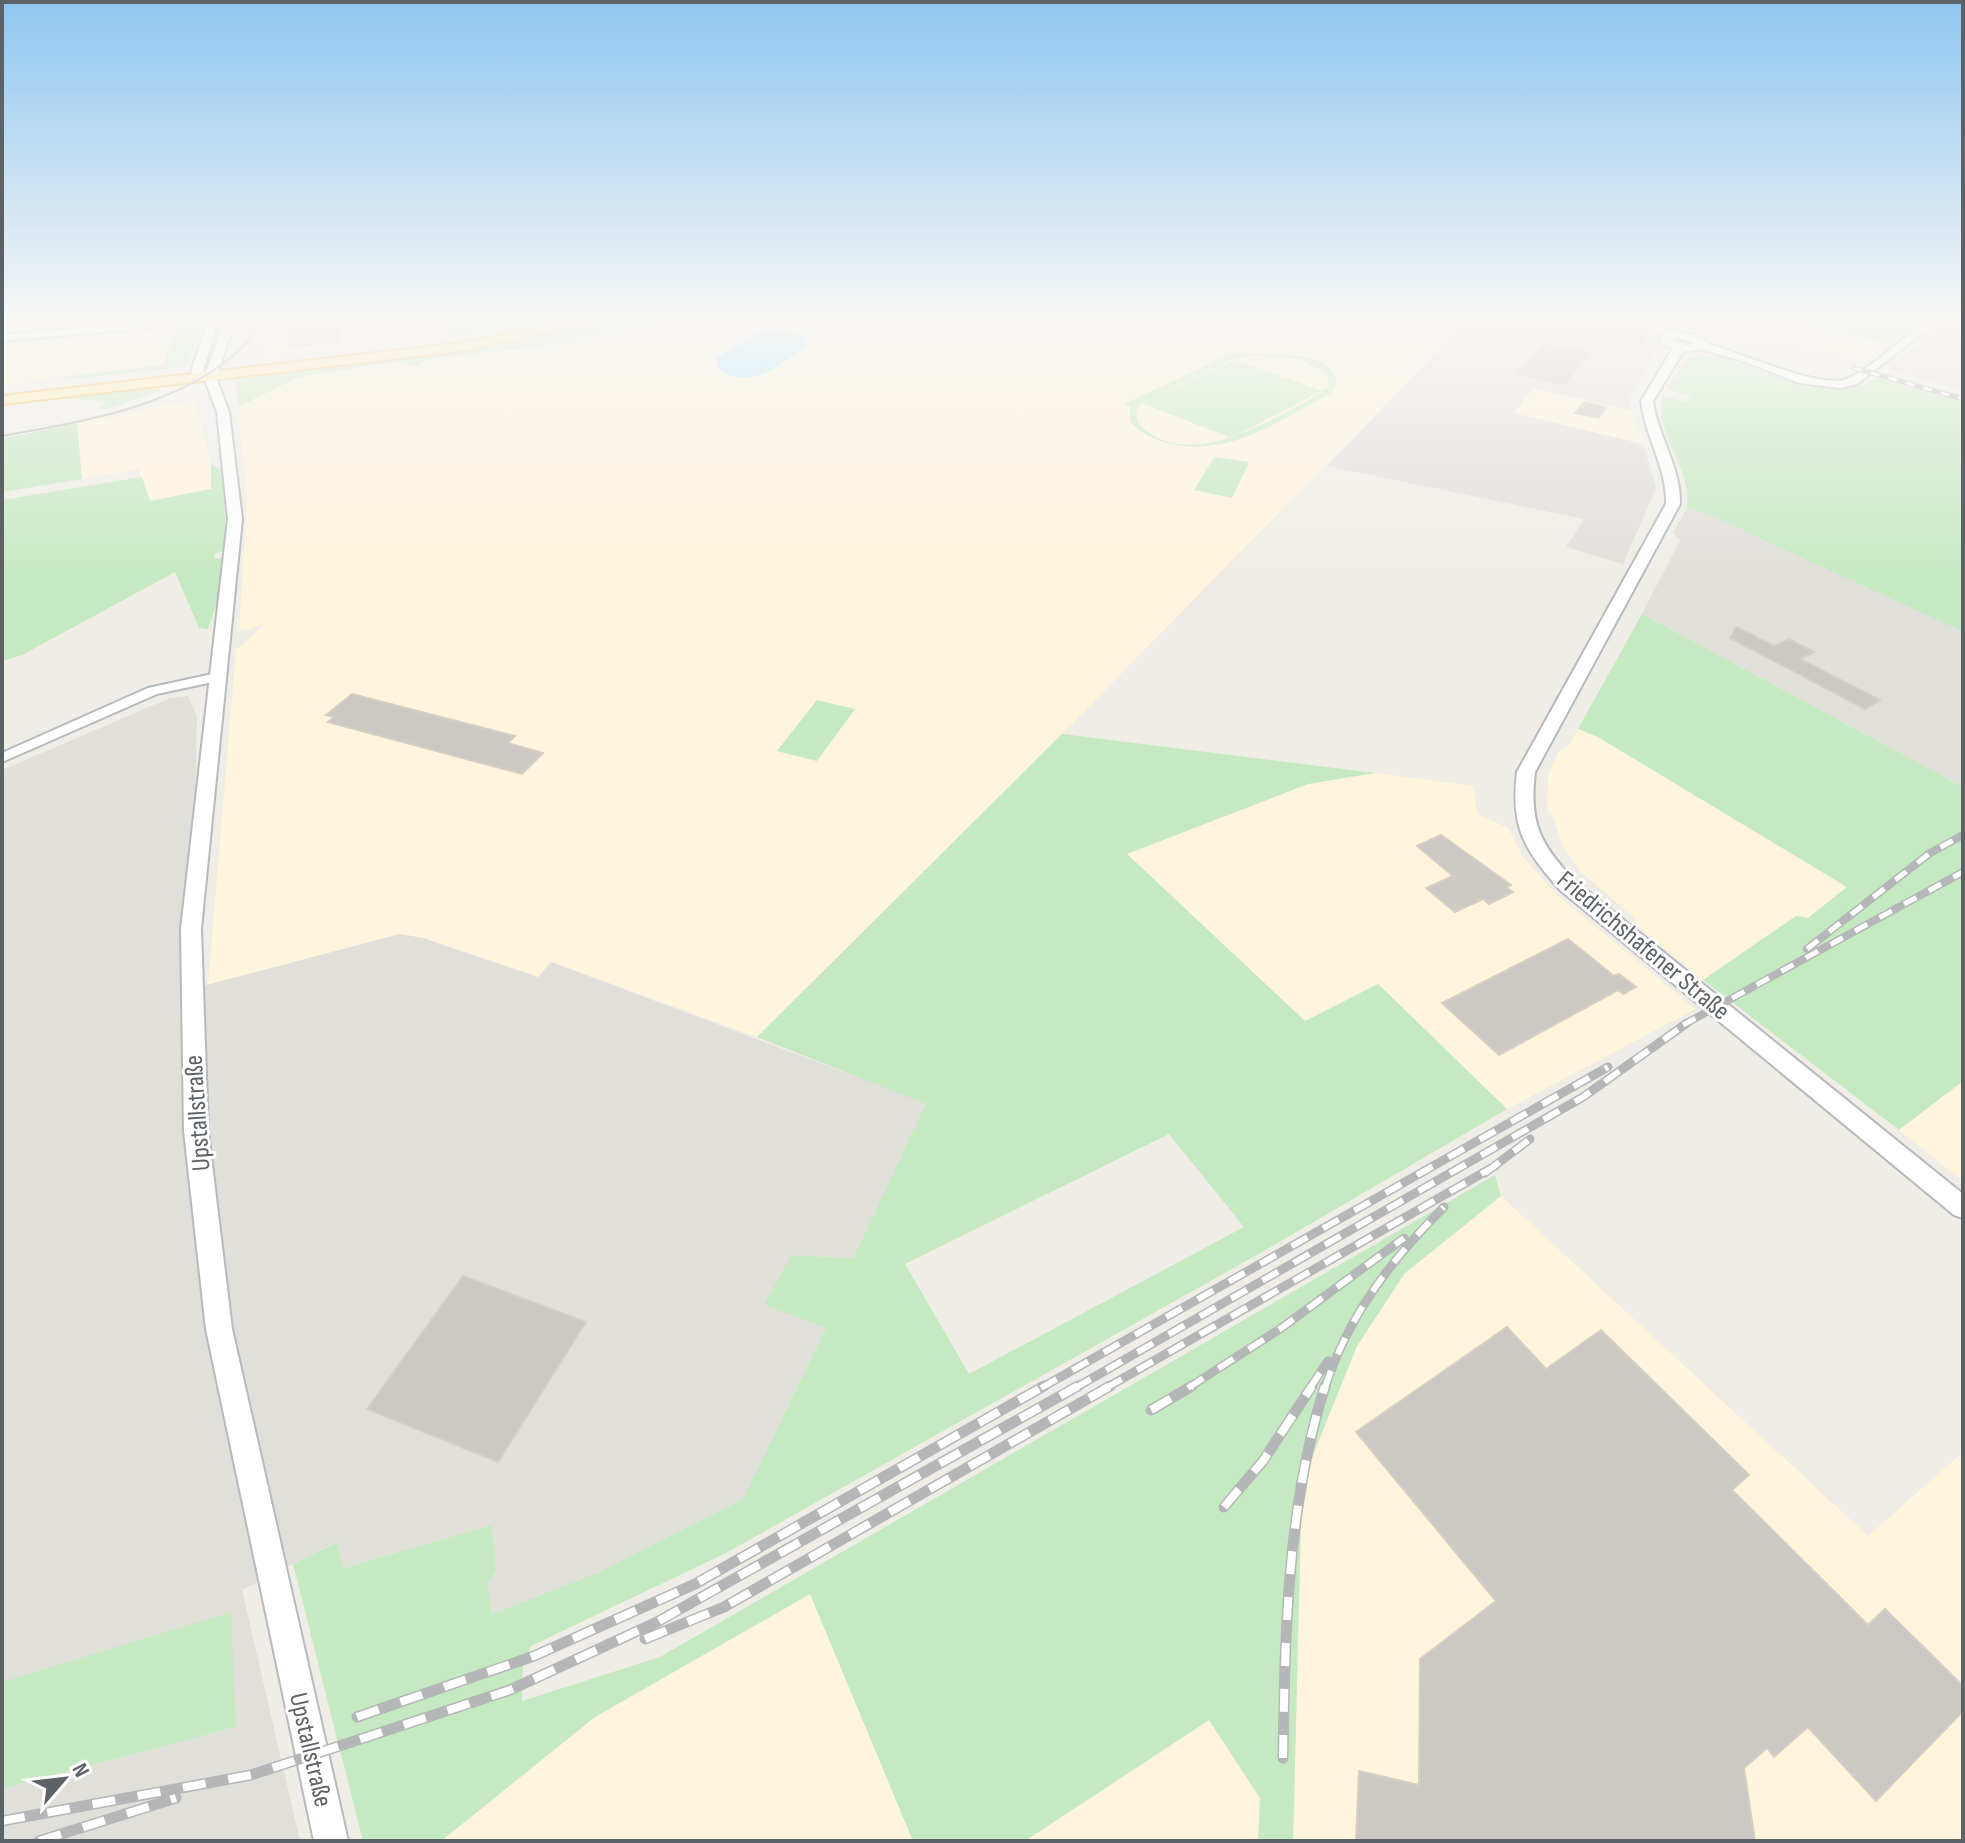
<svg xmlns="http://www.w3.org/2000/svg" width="1965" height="1843" font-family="'Sofia Sans Condensed',sans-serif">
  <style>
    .commercial { fill: #fff4dc }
    .industrial { fill: #e1dfda }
    .green { fill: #c5e9c1; fill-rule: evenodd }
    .water { fill: #a7e0ff }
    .building { fill: #ccc8c3; stroke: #d6cfc4; stroke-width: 2 }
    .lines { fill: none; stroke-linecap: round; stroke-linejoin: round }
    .minor-casing { stroke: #b6b9bd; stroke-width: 4 }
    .tertiary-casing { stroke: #b6b9bd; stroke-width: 4 }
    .primary-casing { stroke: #f9bd56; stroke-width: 4 }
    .minor { fill: #fff; fill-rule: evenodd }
    .tertiary { fill: #fff; fill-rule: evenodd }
    .primary { fill: #ffebac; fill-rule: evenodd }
    .tram { stroke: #b5b6b7; stroke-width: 2 }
    .rail-far3-casing { stroke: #b5b6b7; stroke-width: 5 }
    .rail-far2-casing { stroke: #b5b6b7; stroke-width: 8 }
    .rail-far1-casing { stroke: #b5b6b7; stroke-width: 9 }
    .rail-casing { stroke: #b5b6b7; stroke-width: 11 }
    .rail-far3 { stroke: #fff; stroke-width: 3; stroke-dasharray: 9; stroke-linecap: butt }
    .rail-far2 { stroke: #fff; stroke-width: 5; stroke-dasharray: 14; stroke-linecap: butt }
    .rail-far1 { stroke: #fff; stroke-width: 6; stroke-dasharray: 18; stroke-linecap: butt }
    .rail { stroke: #fff; stroke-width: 8; stroke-dasharray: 23; stroke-linecap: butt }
    .labels { text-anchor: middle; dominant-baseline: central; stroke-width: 6; stroke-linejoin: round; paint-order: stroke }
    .street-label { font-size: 26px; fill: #5d6267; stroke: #fff }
  </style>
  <rect width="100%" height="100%" fill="#f0ede6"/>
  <path class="commercial" d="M272 321H449L451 337 261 358Z
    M673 321H685L688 322 686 327 700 328 711 321H1467L1062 734 757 1037 552 962 539 978 423 938 400 934 208 985 236 650 265 624 239 631 247 498 238 407 298 377 395 362 416 366 427 360 508 348 528 352Z
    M1762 321H1801L1887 344 1862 362 1746 330Z
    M179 325 163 365 74 374 2 387V341Z
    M1534 388 1630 410 1643 444 1513 414Z
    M185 401 195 403 211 464 212 489 149 501 139 469 82 479 77 423Z
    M1578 729 1598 737 1847 887 1808 918 1796 916 1703 980 1641 929 1633 917 1582 873 1563 846 1552 814 1547 811 1548 776 1559 751 1568 747Z
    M1375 773 1473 786 1477 814 1508 828 1523 857 1557 895 1695 1009 1507 1109 1378 984 1305 1022 1126 854 1308 784Z
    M1963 1081V1181L1899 1130Z
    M1501 1196 1868 1536 1963 1452V1841H1293L1302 1482 1357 1346 1403 1275Z
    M811 1594 913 1841H441L595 1717Z
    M1209 1720 1260 1798 1258 1841H1025Z"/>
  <path class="industrial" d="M1467 321H1630L1655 340 1654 355 1630 398V410L1534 388 1513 413 1643 444 1656 488 1623 564 1566 547 1584 519 1327 466Z
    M1951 321H1963V391L1888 369Z
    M1687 508 1703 511 1963 632V787L1642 614 1680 540 1673 533Z
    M188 696 197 716 191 989 400 934 423 938 538 977 551 962 927 1103 853 1258 791 1255 765 1305 826 1328 743 1499 599 1572 492 1614 488 1583 496 1571 492 1525 342 1568 336 1542 242 1590 300 1841H2V1789L236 1727 2 1682V770L170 698Z"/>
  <path class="green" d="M449 321H554L451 337Z
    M614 321H661L537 347 427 359 417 366 395 362 298 377 238 407 236 382 242 379 476 349Z
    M1801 321H1918L1887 344Z
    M179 325H196L199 329 189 362 182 367 73 379 63 377 163 365Z
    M1237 351C1262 360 1332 343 1337 384L1331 393C1279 421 1230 458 1167 443 1152 439 1140 433 1130 421V407L1124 404ZM1252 355 1300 359 1327 374 1329 386 1319 394C1273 419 1183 477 1137 421L1136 410 1142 403 1231 438 1322 391 1235 360 1144 403 1234 359Z
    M1715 355C1770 369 1820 406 1876 378L1963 402V632L1703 512 1687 508C1692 466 1654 435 1662 395L1684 402 1692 397 1666 388 1689 357Z
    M143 388 163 390 108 409H99L107 401 67 399Z
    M77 423 82 479 2 492V439Z
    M1214 457 1249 462 1232 498 1194 490Z
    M211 464 222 470 227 549 214 554 215 559 225 557 220 594 208 629 199 628 175 572 22 655 2 661V500L142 477 150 501 211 489Z
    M1642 614 1963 787V1081L1899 1130 1703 980 1796 916 1808 918 1847 887 1598 737 1578 729Z
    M817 700 855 709 817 761 777 751Z
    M1062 734 1375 773 1308 784 1127 854 1305 1021 1378 984 1507 1109 1264 1251 726 1553 531 1646 523 1665 522 1701 660 1657 1495 1175 1501 1196 1405 1273 1357 1346 1302 1482 1293 1841H1258L1260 1798 1209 1720 1025 1841H913L810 1594 595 1717 441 1841H363L293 1564 337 1542 343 1568 492 1525 496 1571 488 1583 492 1614 599 1572 743 1499 826 1328 764 1305 791 1255 853 1258 926 1104 757 1037ZM1169 1134 1244 1227 969 1374 905 1264Z
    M231 1612 236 1727 2 1789V1682Z"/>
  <path class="water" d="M767 330 800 333 807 339 806 346C782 364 747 394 717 367V358L754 334Z"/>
  <path class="building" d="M332 321 331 326 341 328 340 341 288 347 291 324Z
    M1625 322 1645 339 1646 350 1627 348Z
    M1544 343 1589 353 1564 385 1518 374Z
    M1584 402 1606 407 1599 418 1575 413Z
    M1736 627 1774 646 1789 639 1814 652 1800 659 1880 700 1865 709 1730 638Z
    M352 694 515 736 508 743 543 753 522 774 328 722 334 717 326 715Z
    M1441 835 1511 885 1506 887 1513 892 1489 904 1483 899 1455 912 1426 888 1453 876 1417 846Z
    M1568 939 1614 976 1619 974 1636 987 1623 994 1618 990 1499 1055 1442 1003Z
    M463 1276 586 1322 498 1462 367 1409Z
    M1507 1327 1546 1369 1601 1330 1749 1475 1732 1490 1868 1625 1885 1609 1963 1686V1711L1876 1801 1808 1727 1774 1757 1767 1748 1744 1768 1755 1841H1356L1359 1771 1419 1785 1420 1659 1496 1601 1356 1432Z"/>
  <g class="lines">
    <defs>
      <path id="minor" d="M165 321H195L191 324 2 341V335Z
        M217 673 224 677 222 680 157 694 2 762V753L148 688Z"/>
      <path id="tertiary" d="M208 321H218L203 371 206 372 225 321H235L216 378 229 412 242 519 201 929 208 1131 232 1329 348 1841H314L206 1329 184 1131 181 929 228 519 217 412 205 380 191 372Z
        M1640 321C1654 321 1659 327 1672 331 1687 335 1698 332 1709 344 1740 353 1821 389 1846 379 1868 371 1906 336 1926 321H1938L1857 384 1840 388 1799 383 1746 362 1700 349 1683 352 1653 401C1658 437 1681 467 1680 504L1535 772C1529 823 1540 844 1574 880L1963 1194V1218L1954 1215 1560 890C1524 850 1510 826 1517 772L1666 504C1667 467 1645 437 1641 401L1673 348 1659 342 1662 334ZM1676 337 1696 343 1687 345 1670 339Z"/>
      <path id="primary" d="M580 321H606L461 351 2 404V396L461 343Z"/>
    </defs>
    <use href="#minor" class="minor-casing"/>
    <use href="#tertiary" class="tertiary-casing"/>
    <use href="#primary" class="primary-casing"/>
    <use href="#minor" class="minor"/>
    <use href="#tertiary" class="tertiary"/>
    <use href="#primary" class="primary"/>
    <path class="tram" d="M2 436C92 420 210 402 264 321"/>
    <defs>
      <path id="rail-far3" d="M1854 368 1963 399"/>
      <path id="rail-far2" d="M1807 949 1930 853 1963 835
        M1683 1025 1963 872"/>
      <path id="rail-far1" d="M1485 1173 1530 1139
        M1041 1388 1608 1067
        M1075 1388 1583 1097 1687 1023
        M1106 1388 1495 1166
        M1188 1388 1280 1329 1404 1238
        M1310 1388 1328 1361
        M1325 1388C1348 1316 1391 1260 1444 1207"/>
      <path id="rail" d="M1151 1410 1192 1386
        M1224 1507 1263 1461 1312 1386
        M645 1639 724 1607 1110 1386
        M357 1717 534 1656 695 1584 1044 1386
        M1283 1758C1285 1632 1287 1507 1325 1386
        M2 1821 251 1775 510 1690 657 1622 1078 1386
        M39 1841 176 1798"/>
    </defs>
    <use href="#rail-far3" class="rail-far3-casing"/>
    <use href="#rail-far2" class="rail-far2-casing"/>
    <use href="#rail-far1" class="rail-far1-casing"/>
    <use href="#rail" class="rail-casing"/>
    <use href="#rail-far3" class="rail-far3"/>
    <use href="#rail-far2" class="rail-far2"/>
    <use href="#rail-far1" class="rail-far1"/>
    <use href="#rail" class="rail"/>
  </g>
  <linearGradient id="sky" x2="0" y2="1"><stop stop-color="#8ec6f1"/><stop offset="0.55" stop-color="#f8f7f4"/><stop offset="1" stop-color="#f8f7f4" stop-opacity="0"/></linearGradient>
  <rect width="1965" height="579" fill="url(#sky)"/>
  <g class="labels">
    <g class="street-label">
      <text transform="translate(1643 946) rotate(40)">Friedrichshafener Straße</text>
      <text transform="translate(198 1113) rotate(-94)">Upstallstraße</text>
      <text transform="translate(310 1750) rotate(77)">Upstallstraße</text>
    </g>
  </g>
  <rect width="1965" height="1843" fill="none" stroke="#5d6267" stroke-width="8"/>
  <g transform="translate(64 1779) rotate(62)" stroke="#ffffff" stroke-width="6" paint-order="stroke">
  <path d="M0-6L14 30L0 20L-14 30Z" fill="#5d6267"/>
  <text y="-12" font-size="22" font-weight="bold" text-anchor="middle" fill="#5d6267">N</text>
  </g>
</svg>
